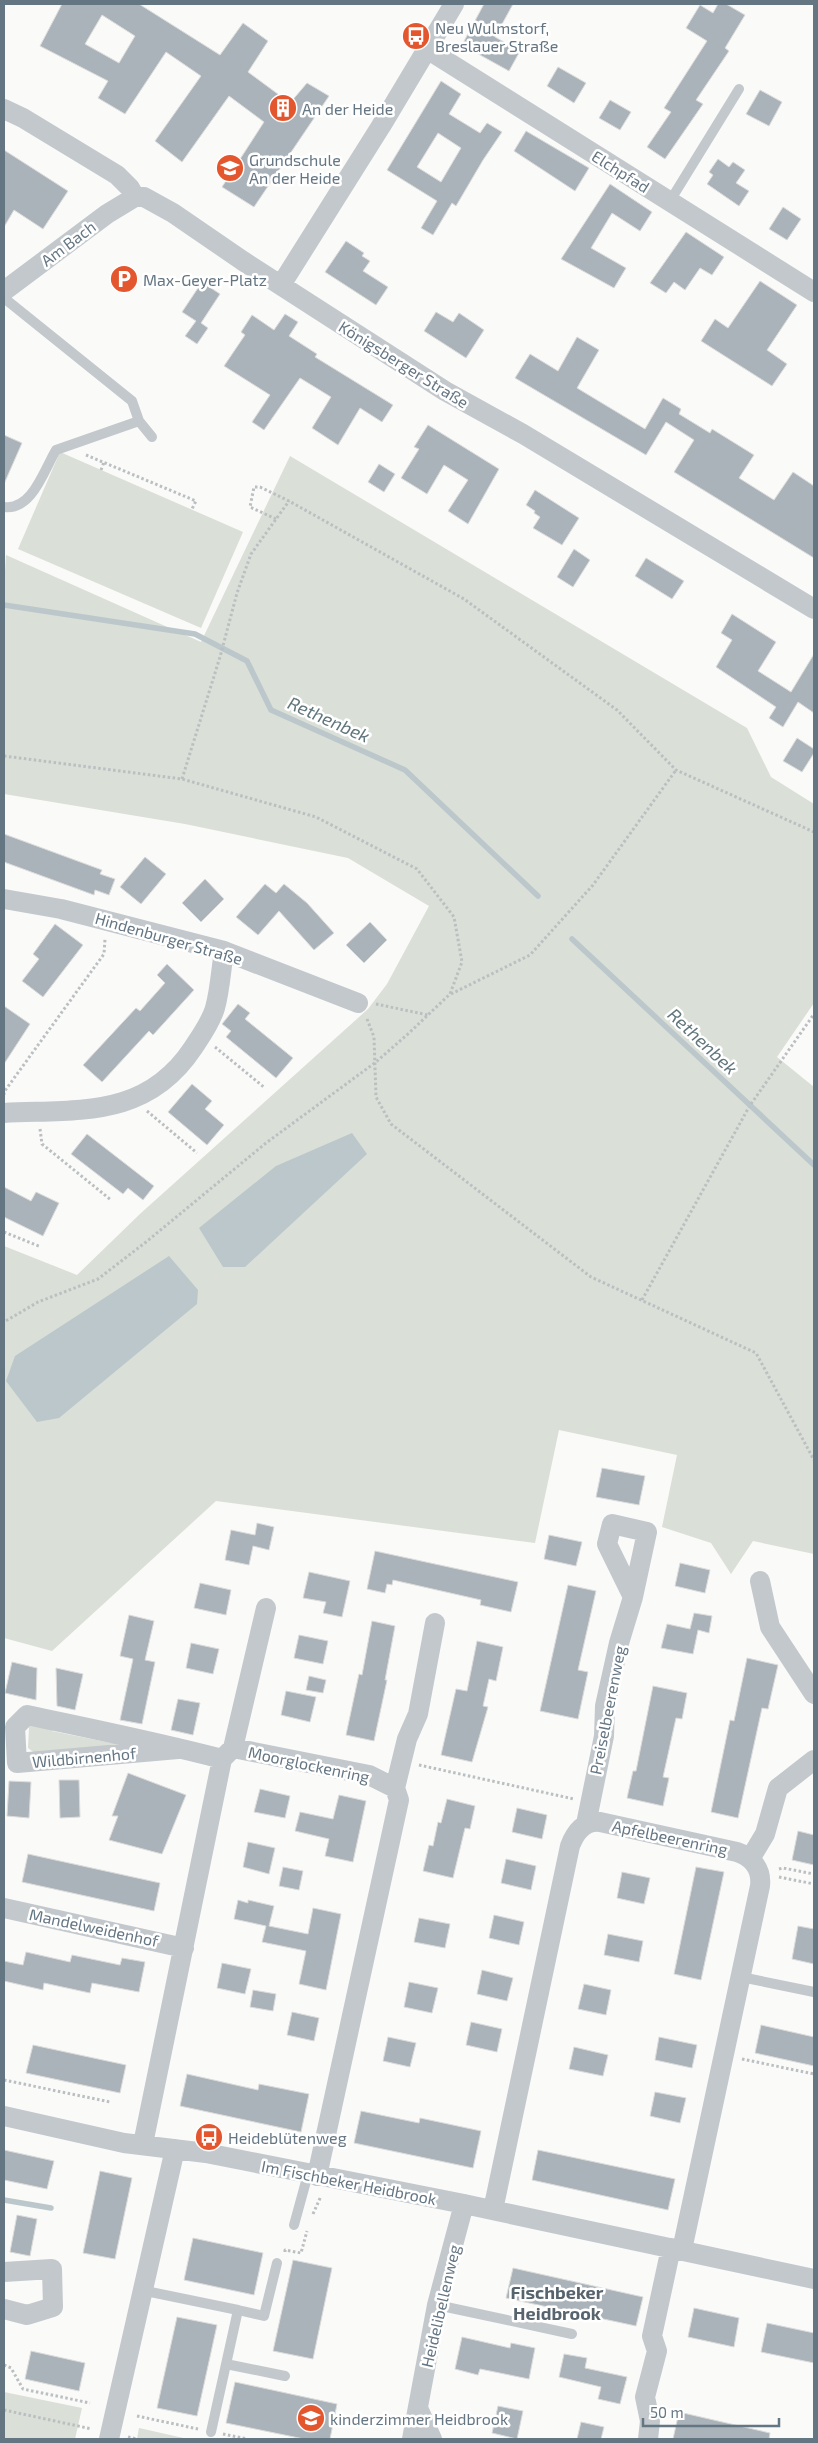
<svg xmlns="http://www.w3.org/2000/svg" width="818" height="2443" font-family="'Exo 2',sans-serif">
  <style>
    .green { fill: #dadfd7 }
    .water { fill: #bbc7cb }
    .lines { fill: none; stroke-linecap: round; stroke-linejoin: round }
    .stream { stroke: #bbc7cb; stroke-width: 5.5 }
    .building { fill: #aab3b9; stroke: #dcdcda; fill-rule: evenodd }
    .path { stroke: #bbbfc2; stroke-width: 3; stroke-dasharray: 2.5 2.5; stroke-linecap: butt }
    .service { stroke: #c3c8cc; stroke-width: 10 }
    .minor { stroke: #c3c8cc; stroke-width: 20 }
    .labels { text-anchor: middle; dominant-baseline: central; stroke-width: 5; stroke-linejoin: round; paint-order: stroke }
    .poi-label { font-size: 16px; fill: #657683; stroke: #fff; text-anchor: start }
    .street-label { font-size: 16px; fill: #657683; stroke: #fff }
    .water-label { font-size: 18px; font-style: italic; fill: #60757c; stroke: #fff }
    .neighbourhood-label { font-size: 18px; font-weight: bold; fill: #57646e; stroke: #fff }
  </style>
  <rect width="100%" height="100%" fill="#fafaf8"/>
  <path class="green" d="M60 452 243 532 201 628 18 549Z
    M290 456 747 728 771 777 814 804V1003L777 1057 814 1087V1554L753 1541 731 1574 711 1543 662 1527 677 1455 559 1430 535 1543 216 1501 52 1651 4 1638V1246L77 1275 141 1213 368 1009 387 984 429 906 348 858 185 824 4 794V587L6 555 201 642Z
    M33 1722 52 1725V1731L111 1743 114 1737 125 1749 36 1754 28 1748 29 1727Z
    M4 2392 82 2408 75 2439H4Z
    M139 2428 188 2439H137Z"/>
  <path class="water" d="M352 1133 367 1154 245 1267H223L199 1228 276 1166Z
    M169 1256 198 1290 197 1304 59 1418 37 1422 6 1381 15 1356Z"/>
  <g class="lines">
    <path class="stream" d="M4 605 195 634 247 661 271 710 405 770 538 896
      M572 939 814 1165
      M4 2200 51 2208"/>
  </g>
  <path class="building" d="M62 4H139L220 55 243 23 268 41 248 72 290 103 307 83 329 96 254 207 222 187 264 122 229 96 182 162 155 141 201 76 166 52 125 114 98 98 108 81 40 46ZM102 15 135 36 119 63 85 44Z
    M484 4H513L495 37 520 51 509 71 462 45Z
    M718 4H726L745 15 725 48 729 51 696 100 703 104 665 159 647 147 671 112 664 108 707 41 686 28 700 5 713 13Z
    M558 67 586 83 574 103 547 86Z
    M441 81 461 94 449 114 480 133 487 123 502 132 483 160 456 206 452 203 433 235 421 228 437 201 387 170ZM438 133 461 148 441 182 417 167Z
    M760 90 782 102 769 126 746 114Z
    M610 100 631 112 620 130 599 118Z
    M526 131 589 168 575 191 514 151Z
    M4 150 68 191 43 229 14 210 4 227Z
    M718 159 729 167 733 162 745 170 736 183 749 191 739 206 707 184 713 175 709 172Z
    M610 184 652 212 640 231 612 213 591 248 626 268 614 288 561 259Z
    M783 207 801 219 787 240 769 229Z
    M686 232 724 257 712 275 700 268 685 290 674 282 666 293 650 283Z
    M346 241 364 253 362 256 370 261 363 271 388 287 376 305 325 272Z
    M760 281 797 305 767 350 787 364 772 386 701 341 715 319 728 328Z
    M202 282 220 294 201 323 208 328 197 344 185 336 196 321 182 312Z
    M436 312 453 322 459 313 484 330 466 358 424 331Z
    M285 314 298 322 289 336 317 354 315 357 393 405 382 422 360 408 338 445 312 428 331 397 300 378 264 430 252 422 270 395 224 366 245 335 241 332 252 315 274 330Z
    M577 337 599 350 577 388 645 429 663 398 681 409 679 414 710 433 712 429 754 455 739 478 774 500 793 472 814 486V558L674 472 694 440 666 422 646 455 515 378 530 354 558 371Z
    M428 425 499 469 468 524 448 511 468 480 444 465 427 494 401 478 419 449 414 447Z
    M4 435 22 443 4 484Z
    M379 464 395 474 384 492 368 482Z
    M535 490 579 518 562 545 533 528 540 517 534 513 535 511 526 505Z
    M574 549 590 560 573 587 557 577Z
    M646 558 684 581 672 599 635 576Z
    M732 614 776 642 758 671 791 692 814 654V713L798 702 783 727 769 718 776 707 716 667 732 640 721 633Z
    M797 738 814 749V753L802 772 783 761Z
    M4 834 102 870 100 874 115 879 109 895 95 890 94 895 4 862Z
    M145 857 166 874 141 904 120 887Z
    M205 879 224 899 201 922 182 903Z
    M265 884 276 893 284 884 307 903 334 933 314 950 279 911 258 935 236 917Z
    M370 922 387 940 364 963 346 945Z
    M55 924 83 945 43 997 22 981 39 959 33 954Z
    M167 964 194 990 153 1035 149 1031 102 1082 83 1065 136 1008 140 1011 165 983 157 975Z
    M238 1004 250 1013 245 1019 293 1058 276 1078 226 1037 231 1031 222 1024Z
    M4 1006 30 1024 4 1064Z
    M192 1084 212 1101 205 1109 224 1125 207 1145 168 1112Z
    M87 1134 154 1186 143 1200 128 1188 123 1194 71 1154Z
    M4 1187 31 1201 36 1192 59 1203 43 1236 4 1217Z
    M602 1468 645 1476 639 1505 596 1497Z
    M257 1523 274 1527 269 1550 253 1546 249 1565 225 1560 231 1530 255 1535Z
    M549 1535 582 1542 576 1566 544 1559Z
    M375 1551 518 1582 511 1612 480 1605 481 1600 393 1580 392 1585 387 1584 385 1593 367 1589Z
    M680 1563 710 1570 705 1593 675 1586Z
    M309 1572 350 1581 342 1617 323 1613 326 1602 303 1598Z
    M200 1583 231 1590 226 1615 194 1608Z
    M568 1585 596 1591 578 1670 588 1672 578 1719 540 1711Z
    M694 1613 712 1616 709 1633 698 1630 693 1654 661 1648 667 1624 690 1629Z
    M129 1615 154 1621 145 1660 155 1662 142 1724 120 1720 133 1659 120 1656Z
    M372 1621 395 1626 385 1680H387L374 1741 346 1735 359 1674 362 1675Z
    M299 1635 328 1641 323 1664 294 1658Z
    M477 1641 503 1647 496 1681 489 1679 483 1706 488 1707 472 1762 441 1755 456 1689 467 1691Z
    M191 1643 219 1649 213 1674 186 1668Z
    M747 1658 778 1665 768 1709 762 1708 738 1818 711 1812 730 1720 734 1721Z
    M12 1662 37 1668 36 1700 5 1693Z
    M56 1668 83 1674 75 1710 57 1706Z
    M309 1676 326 1680 323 1693 306 1690Z
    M653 1686 687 1693 682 1719 676 1718 663 1777 669 1778 663 1806 627 1798 633 1771H636Z
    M286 1691 316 1697 310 1722 281 1715Z
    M178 1699 200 1703 193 1735 171 1730Z
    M128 1773 186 1795 162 1854 109 1840 118 1816H112Z
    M59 1780H79L80 1817 60 1818Z
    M9 1781 31 1782 29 1818 7 1816Z
    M260 1789 290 1796 285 1818 254 1812Z
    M339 1795 366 1801 353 1862 325 1856 329 1839 295 1831 300 1812 333 1819Z
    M447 1799 475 1806 470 1829 465 1828 453 1878 423 1871 429 1845 433 1846 438 1822 441 1823Z
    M517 1808 547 1815 542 1839 512 1832Z
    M798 1831 814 1835V1865L792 1860Z
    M248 1842 275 1848 269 1874 243 1867Z
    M28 1854 160 1883 154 1911 22 1882Z
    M506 1859 536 1866 531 1890 501 1883Z
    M283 1867 303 1871 299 1890 279 1886Z
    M696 1867 724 1872 701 1980 674 1974Z
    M622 1872 650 1878 644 1904 617 1898Z
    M238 1900 248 1903V1900L274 1906 269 1926 308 1934 313 1908 341 1914 326 1990 299 1984 306 1951 262 1942 266 1926 234 1919Z
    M494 1915 524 1922 519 1945 489 1938Z
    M419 1918 450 1924 445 1948 414 1942Z
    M798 1926 814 1929V1964L792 1959Z
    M608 1934 643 1941 639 1962 604 1955Z
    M26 1952 70 1962 72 1955 120 1965 122 1958 145 1962 139 1992 92 1983 90 1993 44 1983 43 1990 4 1981V1961L23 1965Z
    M222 1963 251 1969 245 1994 217 1988Z
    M482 1970 513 1978 507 2001 477 1994Z
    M409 1982 438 1988 432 2013 404 2007Z
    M584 1984 611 1990 606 2015 578 2009Z
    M253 1990 276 1994 273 2011 250 2007Z
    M292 2012 319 2018 314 2041 287 2035Z
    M471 2022 502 2029 497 2052 466 2045Z
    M761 2025 814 2037V2066L755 2053Z
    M388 2037 416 2043 410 2067 383 2061Z
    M659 2037 697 2045 692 2068 655 2060Z
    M33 2045 126 2065 120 2093 26 2073Z
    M574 2047 608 2055 603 2076 569 2069Z
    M187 2074 258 2090 259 2084 309 2094 301 2132 180 2106Z
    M655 2092 686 2098 680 2123 650 2116Z
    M361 2111 419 2123 420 2118 481 2131 473 2168 354 2143Z
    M4 2150 54 2161 47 2189 4 2180Z
    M538 2150 675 2179 668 2210 532 2180Z
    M100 2171 132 2178 115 2259 83 2253Z
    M17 2215 37 2219 30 2256 10 2252Z
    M193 2238 263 2253 254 2295 184 2280Z
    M293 2260 332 2268 313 2359 273 2351Z
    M513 2268 643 2297 636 2326 506 2298Z
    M694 2308 739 2318 734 2347 688 2337Z
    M177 2317 217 2325 197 2416 157 2408Z
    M767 2323 814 2333V2363L761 2352Z
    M462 2337 510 2348 511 2343 535 2348 529 2379 480 2369 478 2375 455 2369Z
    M31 2351 85 2363 79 2391 25 2379Z
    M564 2354 587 2358 585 2368 627 2377 620 2404 598 2399 601 2387 559 2377Z
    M235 2382 337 2404 330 2439H304L226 2423Z
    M498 2406 523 2411 517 2439 492 2433Z
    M679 2412 770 2433 769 2439H673Z
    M581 2422 604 2427 601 2439H577Z"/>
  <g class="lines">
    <path class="path" d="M86 455 196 501 192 509
      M101 470 104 462
      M276 519 250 507 254 487H260L289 501 464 599 617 710 676 770 814 832
      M4 756 182 779 316 817 417 869 454 917 462 962 450 994 409 1033 376 1062 266 1143 146 1242 98 1279 38 1302 4 1322
      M182 779 220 657 237 593 251 554 289 501
      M451 994 530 955 593 885 676 770
      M376 1004 428 1015
      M367 1019 374 1037 376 1097 391 1124 591 1277 756 1353 814 1460
      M215 1047 265 1088
      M4 1095V1092L104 954 105 939
      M751 1104 814 1014
      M147 1111 197 1153
      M40 1129 42 1144 111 1200
      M4 1232 41 1247
      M642 1300 749 1107
      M419 1765 574 1799
      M779 1869 783 1868 814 1874
      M779 1877 814 1884
      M742 2059 814 2074
      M4 2080 110 2102
      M313 2214 321 2196
      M285 2252V2250L301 2253 307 2231
      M4 2365 11 2368 23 2389 90 2403
      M4 2410 92 2429
      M137 2416 198 2429
      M223 2434 247 2439
      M128 2437 137 2439"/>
    <path class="service" d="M670 201 739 89
      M4 298 132 401 139 421 152 437
      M4 507C32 511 44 470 56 450L139 421
      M741 1977 814 1992
      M294 2225 308 2174
      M141 2290 238 2310 211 2432
      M437 2305 572 2334
      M238 2310 264 2316 277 2263
      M226 2364 285 2376"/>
    <path class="minor" d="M427 49 814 292
      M4 109 23 118 117 175 130 188 135 197
      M281 285 381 126 454 4
      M4 291 107 214 135 197H144L173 213 243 261 445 391 523 434 814 609
      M4 899 61 909 224 951 358 1003
      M4 1113C78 1109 146 1119 193 1048 201 1036 211 1022 215 1008 220 990 221 970 224 951
      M760 1581 770 1627 814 1694
      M233 1748 266 1608
      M178 1749 17 1763 15 1727 27 1715C92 1729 157 1742 222 1759
      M395 1788 407 1739 418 1714 435 1623
      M586 1824 604 1736 605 1706 619 1643 633 1597 647 1532 612 1524 607 1544 633 1597
      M750 1859 765 1834 778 1788 814 1760
      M4 1908 184 1948
      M4 2116 124 2143 206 2153 464 2204 814 2279
      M143 2144 222 1759 233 1748 369 1775 395 1788 399 1800 317 2176
      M493 2210 570 1846C575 1833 584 1820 600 1822L737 1852C752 1857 762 1869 760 1886L682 2250
      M4 2272 52 2269 53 2307 27 2315 4 2309
      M418 2408 432 2439
      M109 2439 175 2149
      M412 2439 437 2305 464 2204
      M648 2439 650 2421 645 2397 657 2351 652 2336 671 2248"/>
  </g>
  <defs>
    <symbol id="bus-disc" viewBox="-11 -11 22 22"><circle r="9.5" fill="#e4572e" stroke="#fff"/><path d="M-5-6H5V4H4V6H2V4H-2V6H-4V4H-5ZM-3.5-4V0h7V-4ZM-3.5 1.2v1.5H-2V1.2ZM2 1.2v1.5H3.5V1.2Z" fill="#fff"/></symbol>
    <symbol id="building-disc" viewBox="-11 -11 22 22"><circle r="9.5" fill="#e4572e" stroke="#fff"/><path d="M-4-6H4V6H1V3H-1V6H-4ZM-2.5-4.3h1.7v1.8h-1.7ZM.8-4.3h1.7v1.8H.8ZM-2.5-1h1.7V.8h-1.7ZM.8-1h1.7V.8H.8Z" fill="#fff"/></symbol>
    <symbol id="school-disc" viewBox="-11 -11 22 22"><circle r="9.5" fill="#e4572e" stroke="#fff"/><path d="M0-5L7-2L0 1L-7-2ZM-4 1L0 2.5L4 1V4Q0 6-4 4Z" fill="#fff"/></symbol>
    <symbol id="parking-disc" viewBox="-11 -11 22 22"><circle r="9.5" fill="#e4572e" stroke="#fff"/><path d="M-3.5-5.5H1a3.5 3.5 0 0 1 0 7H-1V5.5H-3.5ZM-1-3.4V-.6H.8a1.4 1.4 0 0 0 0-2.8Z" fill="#fff"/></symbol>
  </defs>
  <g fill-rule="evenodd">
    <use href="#bus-disc" x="400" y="20" width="32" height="32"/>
    <use href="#building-disc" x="267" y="92" width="32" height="32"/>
    <use href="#school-disc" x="214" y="152" width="32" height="32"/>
    <use href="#parking-disc" x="108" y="263" width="32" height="32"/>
    <use href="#bus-disc" x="193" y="2121" width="32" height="32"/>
    <use href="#school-disc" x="295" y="2402" width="32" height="32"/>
  </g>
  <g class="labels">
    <g class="poi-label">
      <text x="435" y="27">Neu Wulmstorf,<tspan x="435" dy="18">Breslauer Straße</tspan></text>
      <text x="302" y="108">An der Heide</text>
      <text x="249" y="159">Grundschule<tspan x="249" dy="18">An der Heide</tspan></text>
      <text x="143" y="279">Max-Geyer-Platz</text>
      <text x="228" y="2137">Heideblütenweg</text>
      <text x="330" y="2418">kinderzimmer Heidbrook</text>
    </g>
    <g class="street-label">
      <text transform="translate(621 171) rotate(32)">Elchpfad</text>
      <text transform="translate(68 243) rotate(-37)">Am Bach</text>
      <text transform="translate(404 364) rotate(32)">Königsberger Straße</text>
      <text transform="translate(169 938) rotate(16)">Hindenburger Straße</text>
      <text transform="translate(607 1710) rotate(-79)">Preiselbeerenweg</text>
      <text transform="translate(84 1757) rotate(-5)">Wildbirnenhof</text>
      <text transform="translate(309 1764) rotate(12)">Moorglockenring</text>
      <text transform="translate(670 1837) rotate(12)">Apfelbeerenring</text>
      <text transform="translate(94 1927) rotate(12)">Mandelweidenhof</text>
      <text transform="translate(349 2182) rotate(11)">Im Fischbeker Heidbrook</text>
      <text transform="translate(440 2306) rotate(-77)">Heidelibellenweg</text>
    </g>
    <g class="water-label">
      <text transform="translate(329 719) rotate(24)">Rethenbek</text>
      <text transform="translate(703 1041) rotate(43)">Rethenbek</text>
    </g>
    <g class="neighbourhood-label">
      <text x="557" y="2292">Fischbeker<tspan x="557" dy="21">Heidbrook</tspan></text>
    </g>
  </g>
  <rect width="818" height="2443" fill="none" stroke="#657683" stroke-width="10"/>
  <path d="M643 2418v8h136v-8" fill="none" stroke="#657683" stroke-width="2.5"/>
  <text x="650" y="2418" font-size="15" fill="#657683" stroke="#ffffff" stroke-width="4" paint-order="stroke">50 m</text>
</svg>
